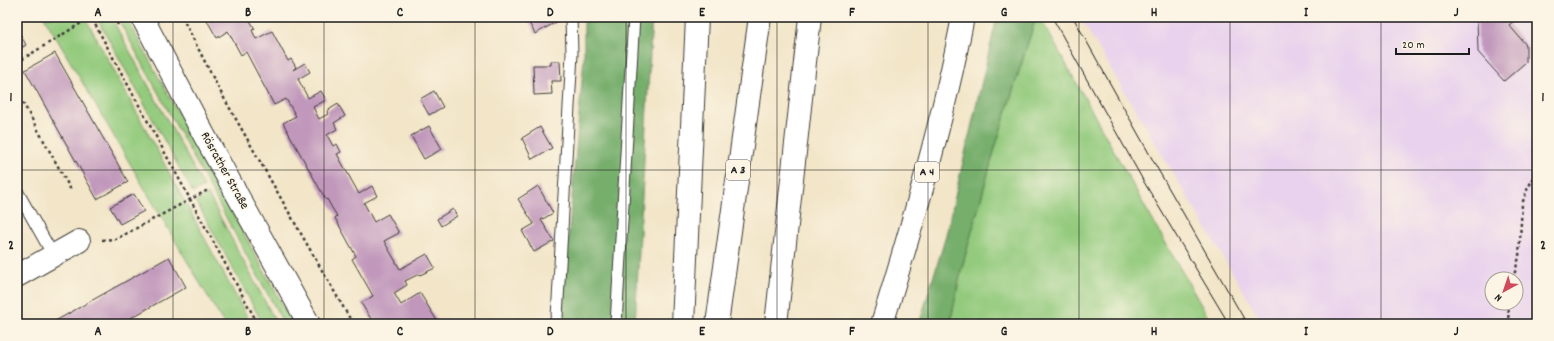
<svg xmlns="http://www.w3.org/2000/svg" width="1554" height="341" font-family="Dekko,sans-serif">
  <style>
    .built { fill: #e9d2ed; fill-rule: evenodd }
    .green { fill: #93ca7d; stroke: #58734c }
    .forest { fill: #76ae6c; stroke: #496544 }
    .building { fill: #c198bc }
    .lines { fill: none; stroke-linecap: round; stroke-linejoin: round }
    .service-casing { stroke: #3c3a36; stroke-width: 13 }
    .minor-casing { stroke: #3c3a36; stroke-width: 24 }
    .secondary-casing { stroke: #3c3a36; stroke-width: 24 }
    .motorway-casing { stroke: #3c3a36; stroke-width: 24 }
    .path { stroke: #3c3a36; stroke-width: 2.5; stroke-dasharray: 3 3; stroke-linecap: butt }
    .service { stroke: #fff; stroke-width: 11 }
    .minor { stroke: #fff; stroke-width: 22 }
    .secondary { stroke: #fff; stroke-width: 22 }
    .motorway { stroke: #fff; stroke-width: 22 }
    .tram { stroke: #1c1c1c; stroke-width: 1 }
    .grid { fill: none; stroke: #1c1c1c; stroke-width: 1; stroke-opacity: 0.55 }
    .labels { text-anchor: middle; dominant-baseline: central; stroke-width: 3; stroke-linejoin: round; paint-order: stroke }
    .shield { fill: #fcf5e5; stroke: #5f5d58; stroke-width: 1 }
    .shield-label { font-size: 12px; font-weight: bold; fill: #1c1c1c }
    .street-label { font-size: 13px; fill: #1c1c1c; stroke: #fcf5e5 }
    .neatline { fill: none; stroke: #1c1c1c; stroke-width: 1.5 }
    .grid-label { font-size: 13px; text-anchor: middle; font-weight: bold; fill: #1c1c1c }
  </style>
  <rect width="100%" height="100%" fill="#fcf5e5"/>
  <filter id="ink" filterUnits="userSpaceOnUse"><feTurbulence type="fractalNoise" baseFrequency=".025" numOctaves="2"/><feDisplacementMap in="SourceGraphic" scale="8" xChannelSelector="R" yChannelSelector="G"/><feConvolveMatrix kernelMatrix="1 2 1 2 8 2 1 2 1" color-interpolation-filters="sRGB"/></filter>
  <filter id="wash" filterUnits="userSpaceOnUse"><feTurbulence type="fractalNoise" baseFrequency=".012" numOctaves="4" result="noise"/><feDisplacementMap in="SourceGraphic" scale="16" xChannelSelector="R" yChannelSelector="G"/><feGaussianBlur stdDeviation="0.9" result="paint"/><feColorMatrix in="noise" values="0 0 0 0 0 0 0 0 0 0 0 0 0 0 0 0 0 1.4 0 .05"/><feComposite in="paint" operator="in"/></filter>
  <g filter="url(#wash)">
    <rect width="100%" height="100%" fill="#f2e5c8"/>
    <path class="built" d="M1080 17H1537V324H1263ZM1492 279H1516V303H1492Z"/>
    <path class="green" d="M44 17H85L251 324H224Z
      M111 17 204 187 193 193 97 18Z
      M117 17H126L293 324H284Z
      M1036 17H1040L1145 207 1212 324H950L961 271 995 148Z
      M208 194 277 324H263L196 201Z"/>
    <path class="forest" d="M584 17H652L635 324H561L584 57Z
      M997 17H1036L995 148 961 271 950 324H919L945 239Z"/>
    <g id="blocks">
      <path class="building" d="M205 17H248L255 29 252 30 256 39 272 31 288 61 291 59 296 67 293 70 305 63 310 72 298 79 308 98 321 91 326 100 313 107 319 119 328 114 327 111 338 104 345 116 334 123 337 129 327 135 333 146 337 144 341 152 337 154 359 194 372 186 377 196 364 203 374 222 388 214 399 233 384 241 400 269 427 254 435 268 420 275 419 274 405 281 407 285 394 293 401 305 420 293 439 324H375L373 322 361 303 373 296 352 259 356 256 335 218 337 216 332 208 327 199 326 200 283 123 296 116 286 99 274 105 246 52 241 55 228 31 217 38Z
        M526 17H565L535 34Z
        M1477 17H1518L1509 25 1526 45V62L1504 81 1478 52Z
        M17 28 26 45 17 50Z
        M55 53 128 182 97 199 25 70Z
        M551 61H560L561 81H551L552 94 534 95 533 65H551Z
        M434 91 443 107 429 115 420 99Z
        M429 126 442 149 424 159 411 136Z
        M540 127 552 148 532 159 522 138Z
        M538 186 553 213 541 220 554 241 534 252 522 231 534 224 518 199Z
        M134 194 144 211 120 224 110 207Z
        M453 209 457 216 441 226 437 219Z
        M169 257 186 287 120 324H50Z"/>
    </g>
  </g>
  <g filter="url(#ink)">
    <use href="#blocks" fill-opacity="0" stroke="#3c3a36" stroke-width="1"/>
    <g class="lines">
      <defs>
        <path id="service" d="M17 191 53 255
          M554 324 557 317 572 54 571 17
          M616 324 634 17"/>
        <path id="minor" d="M17 276 79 241"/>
        <path id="secondary" d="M142 17 204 135 309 324"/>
        <path id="motorway" d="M683 324 697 17
          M717 324 760 17
          M776 324 810 17
          M882 324C913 223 943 121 963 17"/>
      </defs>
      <use href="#service" class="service-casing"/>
      <use href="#minor" class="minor-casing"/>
      <use href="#secondary" class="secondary-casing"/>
      <use href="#motorway" class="motorway-casing"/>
      <path class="path" d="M114 17 118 25
        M182 17 220 91 308 246 353 324
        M17 63 21 60 91 17 258 324
        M17 92 71 190
        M102 240 116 239 208 190
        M1513 279 1519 257 1522 204 1527 190 1537 171
        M1508 324 1509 303"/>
      <use href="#service" class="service"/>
      <use href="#minor" class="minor"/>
      <use href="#secondary" class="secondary"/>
      <use href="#motorway" class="motorway"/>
      <path class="tram" d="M1052 17 1144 182 1229 324
        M1073 17 1160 173 1247 324"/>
    </g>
  </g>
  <path class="grid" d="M173 17V324M324 17V324M475 17V324M626 17V324M777 17V324M928 17V324M1079 17V324M1230 17V324M1381 17V324M17 170H1537"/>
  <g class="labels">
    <g class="shield">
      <rect x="726" y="160" width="24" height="20" rx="3"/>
      <rect x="915" y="162" width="24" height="20" rx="3"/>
    </g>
    <g class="shield-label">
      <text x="738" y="170">A 3</text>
      <text x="927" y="172">A 4</text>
    </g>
    <g class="street-label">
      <text transform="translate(224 171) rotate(61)">Rösrather Straße</text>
    </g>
  </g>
  <rect width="1554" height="341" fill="none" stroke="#fcf5e5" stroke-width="44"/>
  <g transform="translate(1504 291) rotate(220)"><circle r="19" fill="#fcf5e5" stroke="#a29e95"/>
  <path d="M0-3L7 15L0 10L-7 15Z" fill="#d1495b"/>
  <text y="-6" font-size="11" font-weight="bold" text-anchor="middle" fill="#1c1c1c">N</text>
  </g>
  <path d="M1396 48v6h73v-6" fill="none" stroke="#1c1c1c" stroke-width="2"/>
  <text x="1402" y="48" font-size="12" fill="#1c1c1c" stroke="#fcf5e5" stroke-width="3" paint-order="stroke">20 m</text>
  <rect x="22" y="22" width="1510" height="297" class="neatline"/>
  <g class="grid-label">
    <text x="98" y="16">A</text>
    <text x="248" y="16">B</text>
    <text x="400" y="16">C</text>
    <text x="550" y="16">D</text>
    <text x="702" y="16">E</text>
    <text x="852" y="16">F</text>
    <text x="1004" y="16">G</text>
    <text x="1154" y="16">H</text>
    <text x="1306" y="16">I</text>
    <text x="1456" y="16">J</text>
    <text x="11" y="101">1</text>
    <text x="1543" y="101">1</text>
    <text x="11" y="249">2</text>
    <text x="1543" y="249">2</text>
    <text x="98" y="335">A</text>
    <text x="248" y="335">B</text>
    <text x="400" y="335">C</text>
    <text x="550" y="335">D</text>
    <text x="702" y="335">E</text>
    <text x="852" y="335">F</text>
    <text x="1004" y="335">G</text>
    <text x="1154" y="335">H</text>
    <text x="1306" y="335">I</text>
    <text x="1456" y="335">J</text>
  </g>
</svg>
